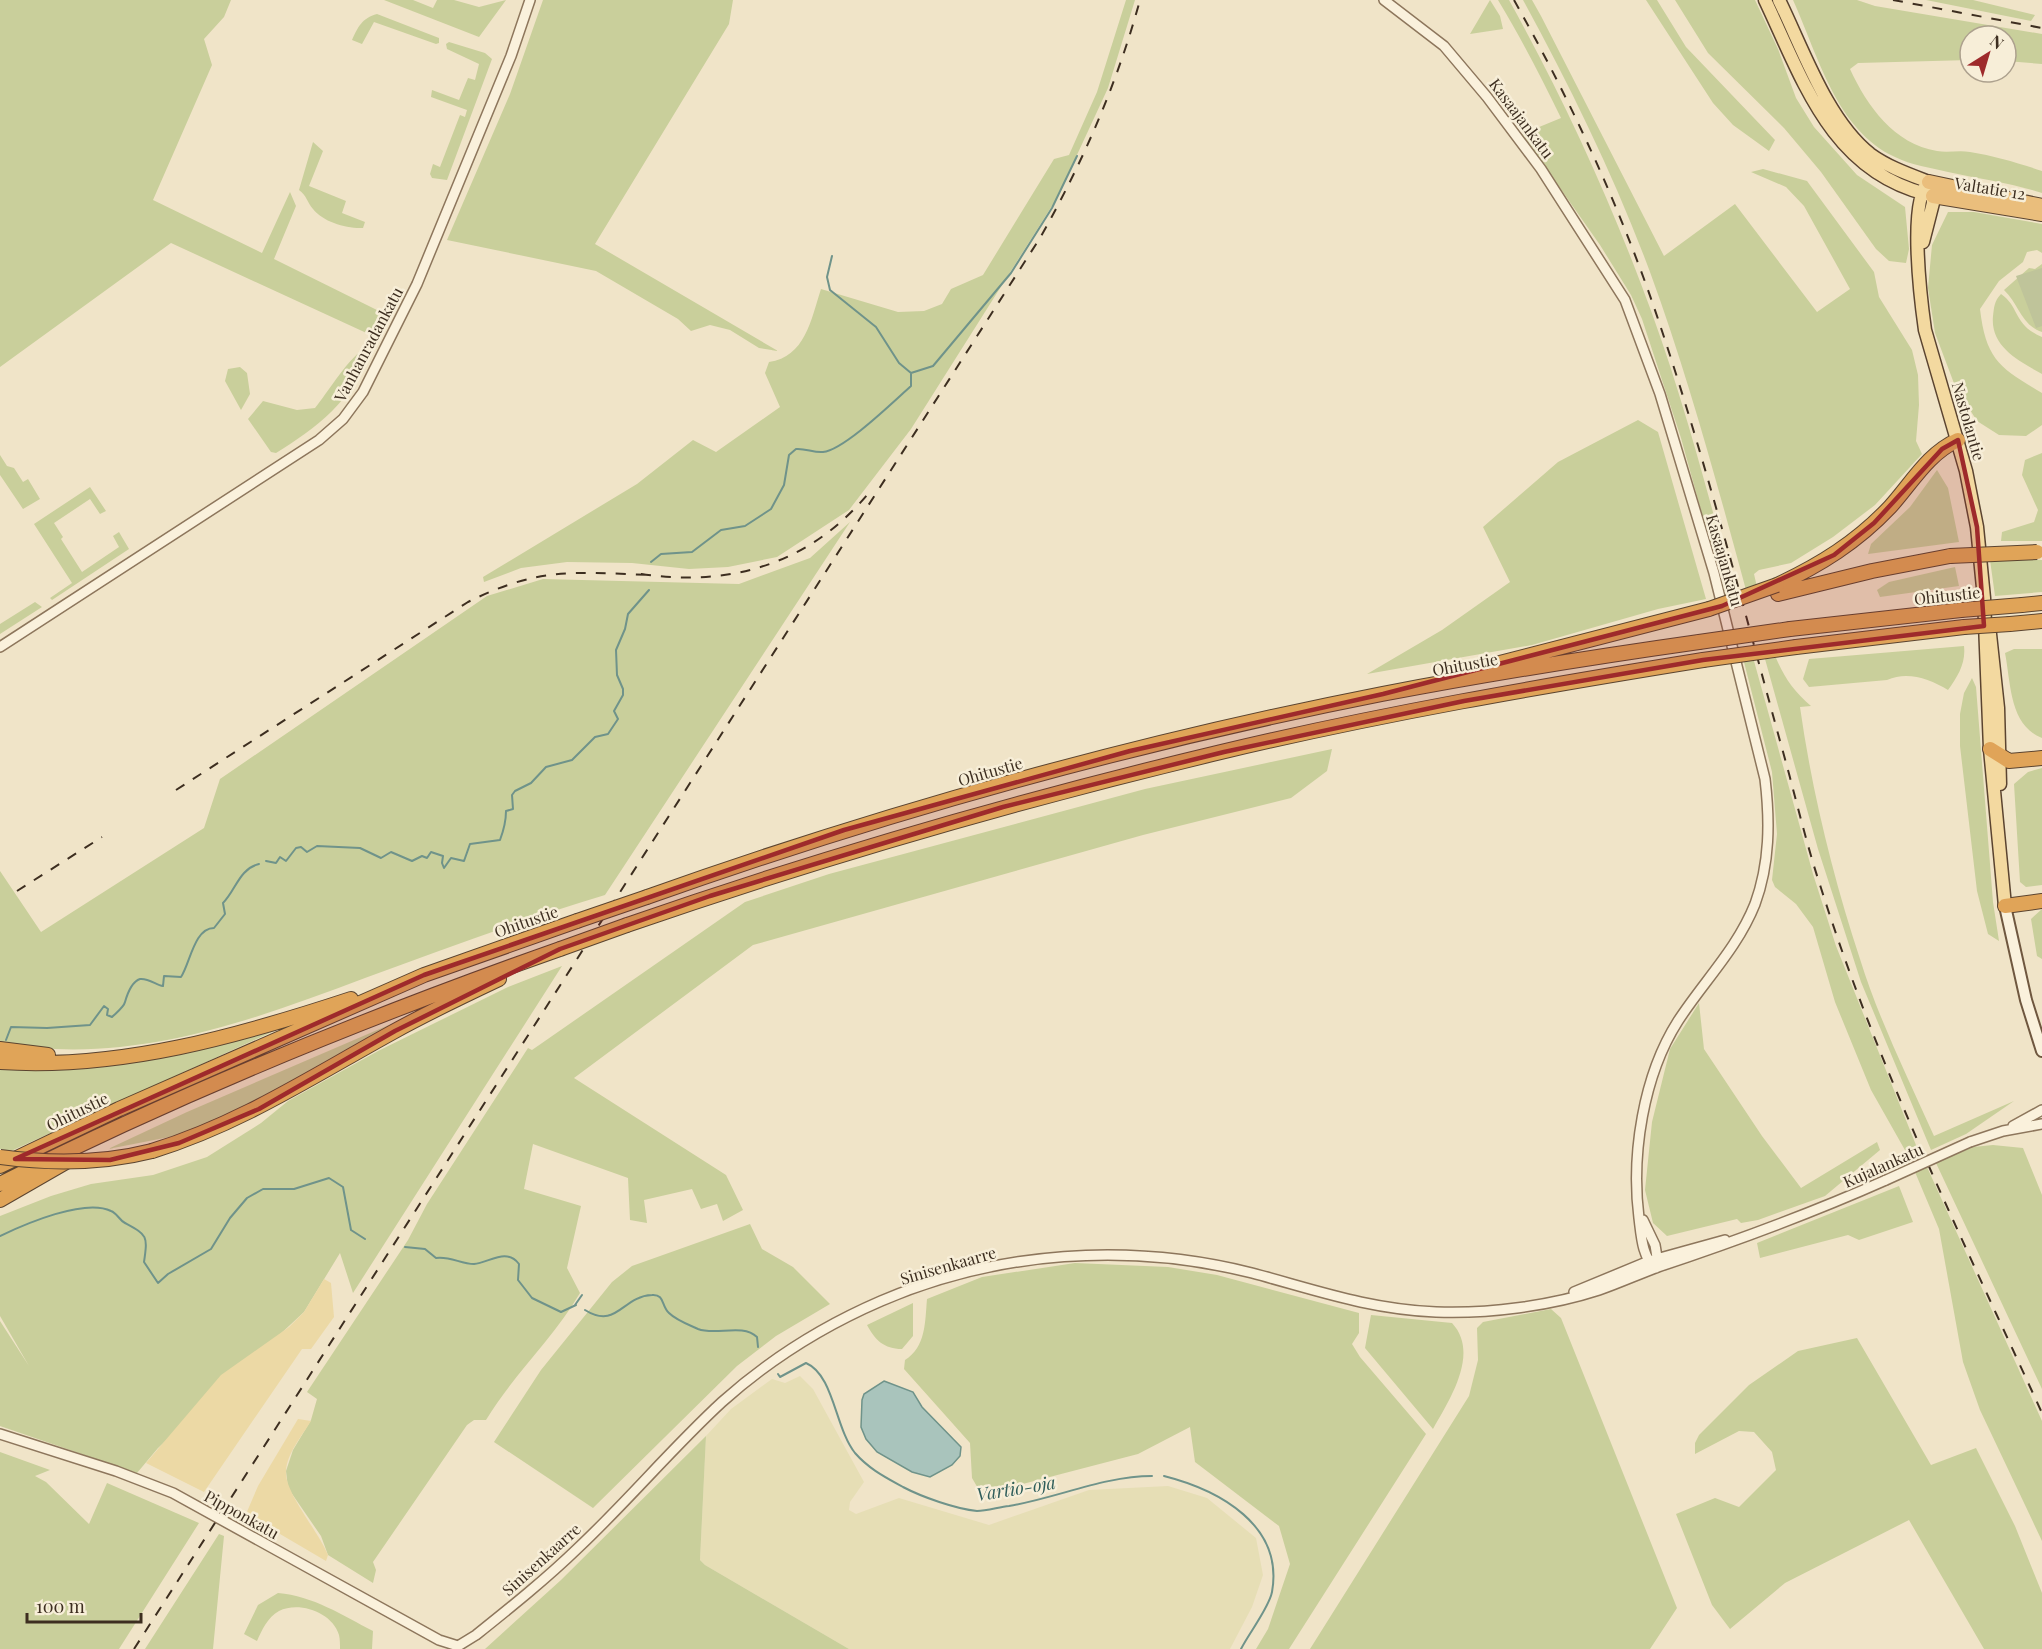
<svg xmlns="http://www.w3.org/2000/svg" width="2042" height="1649" font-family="'Playfair Display',serif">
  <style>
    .farmland { fill: #e6deb5 }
    .green { fill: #c9cf9b }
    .sand { fill: #ecd9a5 }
    .cemetery { fill: #bfc49a }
    .water { fill: #a9c4bc; stroke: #6f938a; stroke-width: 1.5 }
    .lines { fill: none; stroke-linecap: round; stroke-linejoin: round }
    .stream { stroke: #6f938a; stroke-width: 2 }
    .tertiary-casing { stroke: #8d765c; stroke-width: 12 }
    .secondary-casing { stroke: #6f573f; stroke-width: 14 }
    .primary-casing { stroke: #5b4430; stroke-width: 15 }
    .trunk-casing { stroke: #5b4430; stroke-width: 16 }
    .motorway-casing { stroke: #5b4430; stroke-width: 16 }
    .tertiary { stroke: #faf1dc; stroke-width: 9 }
    .secondary { stroke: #faf1dc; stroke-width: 10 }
    .primary { stroke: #f3d9a0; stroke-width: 12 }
    .trunk { stroke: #eabe7c; stroke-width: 14 }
    .motorway { stroke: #e0a458; stroke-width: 14 }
    .rail { stroke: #3d2e20; stroke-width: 2; stroke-dasharray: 10 10; stroke-linecap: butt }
    .tertiary-bridge-casing { stroke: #8d765c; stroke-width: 12; stroke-linecap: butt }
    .motorway-bridge-casing { stroke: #5b4430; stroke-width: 16; stroke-linecap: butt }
    .tertiary-bridge { stroke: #faf1dc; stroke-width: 9 }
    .motorway-bridge { stroke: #e0a458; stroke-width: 14 }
    .marked { fill: #9e2a2b; fill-opacity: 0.2; stroke: #9e2a2b; stroke-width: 4.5; stroke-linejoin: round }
    .labels { text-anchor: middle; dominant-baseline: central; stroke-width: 5; stroke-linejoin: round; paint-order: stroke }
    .street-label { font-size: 16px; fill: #3d2e20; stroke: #f7eed8 }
    .water-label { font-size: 18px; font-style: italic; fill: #2f5d5a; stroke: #f7eed8 }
  </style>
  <rect width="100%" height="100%" fill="#f0e4c8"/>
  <path class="farmland" d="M800 1376 813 1389 864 1482 850 1502 849 1510 856 1514 899 1498 989 1525 1089 1490 1168 1486 1207 1498 1256 1538 1263 1575 1252 1607 1230 1649H849L705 1565 700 1560 706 1436 731 1409 772 1379 785 1383Z"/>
  <path class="green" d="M0 0H231L224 17 204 39 212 65 153 200 262 253 290 192 296 206 274 259 383 313 373 336 171 243 0 367Z
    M384 0H413L433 8 437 0H454L479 7 506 0 479 37Z
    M543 0H733L729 24 595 244 778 351 759 348 730 330 710 325 691 331 678 319 596 271 447 240 510 94Z
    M1126 0H1135L1108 88 1057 198 911 429 849 510 777 557 728 567 689 569 632 563 567 562 521 568 484 582 483 577 637 484 693 440 716 452 780 407 765 373 769 362C805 357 811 320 821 289L898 312 924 311 942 304 951 289 983 275 1054 159 1069 155 1097 92Z
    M1490 0 1500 16 1503 29 1470 34Z
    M1498 0H1509C1560 92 1604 186 1641 284 1680 385 1707 490 1735 594L1725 597 1681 438 1642 319 1631 295 1600 245 1522 134 1561 118C1541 77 1521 38 1498 0Z
    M1523 0H1532L1541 16 1664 256 1735 204 1817 312 1850 289 1804 206 1786 187 1751 172 1763 169 1807 181 1874 272 1879 297 1912 350 1918 375 1919 405 1916 441 1922 454 1875 505 1833 537 1791 563 1759 570 1754 574 1757 587 1746 590C1717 483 1688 376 1650 272 1615 178 1571 88 1523 0Z
    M1646 0H1657L1686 47 1775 140 1769 151 1733 125 1713 103Z
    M1675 0H1755L1778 49 1796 98 1814 127 1857 175 1905 207 1909 249 1906 263 1889 261 1876 249 1821 172 1784 128 1708 53Z
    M1793 0H1857L1875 6 2042 34V64L2006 61V36H1970V60L1858 63 1850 69C1867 106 1894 144 1937 151 1948 153 1959 150 1970 152 1995 156 2018 163 2042 171V193C2011 183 1980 179 1948 172 1931 168 1911 165 1895 157 1836 130 1818 55 1793 0Z
    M1926 0H1973L2035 15 2031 21Z
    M377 14 439 38V43L436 44 374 22 362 44 352 40C358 27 362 18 377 14Z
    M449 42 485 53 492 59 447 180 432 178 430 174 433 164 440 167 460 115 465 117 467 110 431 97 432 90 459 100 468 78 475 80 479 64 447 49 446 44Z
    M313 142 323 151 309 186 346 201 342 213 365 222 363 228C347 229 323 222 313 209 307 202 307 196 299 190Z
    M1948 212H1974L2042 224V253L2037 250 2027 252 2023 262 1999 281 1980 309C1986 360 2000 368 2042 393V425L2026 436 1999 435 1977 421 1955 386 1935 333 1928 288 1932 245Z
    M2042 264V332C2021 325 2019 304 2004 290L2029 268 2035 269Z
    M2001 294C2020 307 2013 325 2042 337V374C2019 361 1990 347 1993 316 1994 308 1994 301 2001 294Z
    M365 350 369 352C355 399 315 429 276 453L271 452 248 419 263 401 297 410 315 408C326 395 353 351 365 350Z
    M240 367 247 373 250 394 241 410 225 381 228 369Z
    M1638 420 1658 432 1706 599 1658 609 1532 645 1367 674 1442 630 1510 582 1483 527 1558 462Z
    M2042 453V541H2001L2002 532 2034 522 2038 510 2022 475 2025 460Z
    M0 455 7 466 14 468 23 482 28 479 40 499 23 509 0 475Z
    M1937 470 1948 488 1959 542 1868 554 1871 544 1910 507Z
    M90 487 106 511 100 514 90 499 54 523 63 537 61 539 82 572 119 547 113 536 119 532 129 549 52 600 50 598 72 583 34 524Z
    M850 522 605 895C524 919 445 949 365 978 245 1023 130 1066 0 1043V871L41 932 204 828 220 779 487 596 543 579 739 584 810 558Z
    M2019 559 2042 560V592L1995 596 1990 560Z
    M1955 567 1959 586 1880 597 1877 590 1889 582Z
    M35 602 42 607 0 634V624Z
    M1964 646C1966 663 1958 676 1948 690 1929 679 1908 671 1887 680L1809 687 1803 679 1809 659Z
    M2014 649H2042V738C2009 725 2011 683 2005 653Z
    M1776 658C1785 679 1794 691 1811 706L1800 707C1812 792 1833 877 1860 959 1879 1020 1908 1078 1934 1136L2014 1101 1966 1134 1931 1150 1861 982 1818 849 1765 659Z
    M1754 661 1813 874 1836 946 1920 1155 1910 1159 1871 1090 1835 1002 1813 927 1796 904 1775 887 1772 880 1777 834 1772 772 1744 662Z
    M1972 678 1976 687 1993 902 1999 941 1988 934 1977 891 1960 746V714L1964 693Z
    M1332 749 1327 771 1291 798 1143 835 753 945 574 1078 726 1175 743 1210 723 1221 717 1204 701 1209 692 1189 644 1200 647 1223 630 1220 628 1178 533 1144 524 1189 581 1206 567 1268 580 1293C553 1339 513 1375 486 1420H474L467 1425 373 1562 376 1570 373 1583 328 1555 321 1536 288 1488 286 1471 293 1450 311 1420 317 1399 307 1392 408 1240 427 1204 528 1048 532 1050 745 902 829 874 1145 789Z
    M2042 768V885L2026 887 2020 882 2014 784 2028 772Z
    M2042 909V959L2037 956 2031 919Z
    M562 966 353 1293 340 1253 304 1312 158 1448 137 1473 0 1426V1321L29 1366 0 1316V1216L51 1196 91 1184 153 1175 207 1157 261 1123 288 1101 378 1051 508 987Z
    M1699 1003 1704 1049 1762 1136 1801 1188 1877 1142 1880 1150 1825 1196 1758 1220 1741 1223 1737 1219 1667 1236 1653 1223 1645 1190 1652 1122 1670 1049Z
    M419 1012 232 1117 195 1132 108 1149 187 1112Z
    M274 1031 11 1151 0 1149V1068C94 1074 184 1055 274 1031Z
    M1993 1145 2023 1148 2042 1195V1389L1936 1163 1973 1147Z
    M1927 1167 2042 1421V1541L1980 1410 1963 1362 1939 1229 1915 1172Z
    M1899 1186 1913 1222 1859 1240 1848 1235 1760 1258 1757 1243Z
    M750 1224 762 1249 793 1267 830 1304 776 1336 737 1366 593 1508 494 1442 541 1370 612 1282 632 1266Z
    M1075 1263 1168 1267 1217 1275 1359 1313V1333L1352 1344 1360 1357 1426 1434 1289 1649H1256L1268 1629 1290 1564 1279 1526 1195 1462 1190 1427 1138 1454 992 1492 979 1490 972 1478 970 1443 904 1369 905 1360C926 1347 925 1322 927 1299L982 1277Z
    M913 1303V1336L902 1349C884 1349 875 1340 867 1325Z
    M1551 1309 1561 1318 1677 1608 1650 1649H1310L1469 1396 1478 1360 1477 1328 1483 1322Z
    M1371 1315 1452 1323C1480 1353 1450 1399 1433 1429L1365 1348Z
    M1857 1338 1931 1465 1976 1448 2015 1526 2042 1593V1649H1984L1909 1520 1785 1583 1730 1629 1712 1605 1676 1514 1715 1498 1739 1507 1776 1470 1772 1452 1754 1432 1739 1431 1695 1454V1443L1699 1435 1749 1385 1798 1351Z
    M706 1436 700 1560 705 1565 849 1649H485L561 1580Z
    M0 1452 50 1470 35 1476 46 1482 89 1524 107 1483 199 1523 119 1649H0Z
    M219 1534 224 1536 213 1649H145Z
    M278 1593C313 1596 342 1615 373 1631L372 1649H340C340 1645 340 1639 339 1635 332 1612 299 1601 279 1611 267 1618 262 1630 257 1641L244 1634 258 1605Z"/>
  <path class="sand" d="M324 1279 331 1283 334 1317 311 1349H302L204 1492 146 1463 221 1375 289 1327 304 1312Z
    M298 1419 311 1421C302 1436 287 1453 286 1471 284 1492 319 1532 328 1555L326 1561 246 1514 258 1486Z"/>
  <path class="cemetery" d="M2042 268V326L2036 328 2016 276Z"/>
  <path class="water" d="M884 1381 913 1392 922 1407 961 1447 960 1456 952 1465 930 1477 912 1472 877 1452 866 1439 861 1427 862 1400 864 1394Z"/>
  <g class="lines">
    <path class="stream" d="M832 256 827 277 830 290 876 327 899 363 911 373
      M651 562 661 554 692 552 721 530 745 526 771 509 784 485 789 455 796 449C805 448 814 453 823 452 844 450 893 402 911 386V373L933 366 1011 273 1052 208 1077 156
      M266 861 276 863 280 857 286 861 296 848 301 847 307 852 317 846 360 848 381 858 391 852 412 861 422 856 427 858 431 852 443 856 442 863 444 868 451 858 464 861 470 844 500 840C503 832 506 820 506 811L513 809 512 795 515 791 531 783 546 767 572 760 595 737 608 734 618 719 614 711 623 695V689L617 675 616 650 625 629 628 614 649 590
      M6 1040 11 1027 47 1028 90 1025 104 1006 108 1009 107 1015 112 1017C116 1013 124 1007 125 1002 127 995 131 982 140 979 149 978 156 985 163 986L164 976 181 977C190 964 194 928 214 928L225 914 223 903C236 890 239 869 259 864
      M0 1236C25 1224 85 1198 111 1211 117 1213 119 1220 125 1223 147 1235 148 1235 144 1262L158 1283 168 1274 211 1249 230 1218 247 1198 263 1189H294L329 1178 343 1187 351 1230 365 1239
      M405 1247 425 1249 436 1258C450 1256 461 1264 474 1264 489 1263 506 1247 519 1264L518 1280 532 1298 561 1312 576 1305
      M575 1305 582 1295
      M585 1310C617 1330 622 1296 652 1295 665 1294 661 1306 669 1313 676 1320 689 1325 698 1329 716 1336 742 1323 757 1337L758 1347
      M778 1374 780 1377 806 1363C834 1375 835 1428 855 1453 869 1469 885 1477 903 1487 922 1497 956 1509 977 1511 987 1511 999 1507 1009 1506 1057 1498 1104 1476 1152 1476
      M1164 1476C1219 1490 1284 1525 1272 1592 1269 1608 1249 1633 1241 1649"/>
    <defs>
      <path id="tertiary" d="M1384 0 1444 46 1487 97 1541 169 1625 300 1660 394 1714 573 1765 779C1770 821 1770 863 1755 904 1737 949 1704 981 1678 1021 1643 1076 1631 1155 1639 1218 1641 1233 1642 1259 1656 1268
        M0 647 319 440 343 419 363 392 417 284 511 56 530 0
        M2013 1126 2042 1110
        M1970 1142 2003 1131 2042 1124
        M1643 1220 1655 1245 1658 1263
        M1574 1292 1649 1261 1725 1240
        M0 1434 116 1471 173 1493 439 1640 458 1646 476 1635C511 1607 546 1579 578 1548 628 1501 672 1448 722 1402 769 1360 823 1326 881 1301 997 1251 1129 1242 1252 1273 1316 1290 1368 1309 1436 1312 1488 1314 1550 1306 1599 1290 1619 1283 1639 1274 1658 1267 1736 1241 1812 1213 1886 1180"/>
      <path id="secondary" d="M2005 906 2026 1000 2042 1051"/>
      <path id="primary" d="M1765 0C1803 80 1831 170 1926 194
        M1779 0C1803 49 1827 120 1870 154 1888 167 1908 174 1929 182
        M1929 182C1908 199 1921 302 1925 330L1966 471 1977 527 1984 598 1990 749 2005 906
        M1923 242 1933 203 1932 188
        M1989 625 1998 708 2000 784"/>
      <path id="trunk" d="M1929 182 2042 206
        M1933 196 2042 214"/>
      <path id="motorway" d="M1777 585C1820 565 1857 542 1890 507 1911 484 1928 453 1958 440
        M1778 594 1872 571 1950 556
        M2022 605 2042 603
        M2010 624 2042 621
        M1790 629 1961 610
        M1796 647 1964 627
        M1457 674 1709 609
        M1990 749 2009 761 2042 758
        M647 897C886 812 1133 743 1382 694 1487 674 1593 657 1699 642
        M2005 906 2042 901
        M627 925C823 857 1020 800 1221 752 1380 714 1542 686 1703 660
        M0 1049 48 1055
        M0 1062C120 1070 239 1036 351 999
        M152 1151C240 1124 313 1076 393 1032 427 1013 463 996 499 979
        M0 1166 119 1109 424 975 577 921
        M0 1184C181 1093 370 1016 560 949
        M0 1200 66 1162"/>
    </defs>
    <use href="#tertiary" class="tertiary-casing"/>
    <use href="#secondary" class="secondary-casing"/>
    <use href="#primary" class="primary-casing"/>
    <use href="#trunk" class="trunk-casing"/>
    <use href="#motorway" class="motorway-casing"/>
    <use href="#tertiary" class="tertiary"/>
    <use href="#secondary" class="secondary"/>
    <use href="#primary" class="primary"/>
    <use href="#trunk" class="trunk"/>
    <use href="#motorway" class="motorway"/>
    <path class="rail" d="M1514 0C1572 103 1623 213 1660 325 1706 462 1742 602 1780 741 1794 790 1805 840 1821 888 1878 1069 1963 1240 2042 1413
      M1893 0 2042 28
      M641 574C729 587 808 565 867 495
      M176 790 468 602C538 567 574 572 649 575
      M17 891 102 837
      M134 1649 1040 238C1083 162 1117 84 1140 0"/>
    <defs>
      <path id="tertiary-bridge" d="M1886 1180 1970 1142"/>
      <path id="motorway-bridge" d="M1950 556 2037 552
        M1709 609 1777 585
        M1961 610 2022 605
        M1964 627 2010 624
        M1699 642 1790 629
        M1703 660 1796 647
        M577 921 647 897
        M560 949 627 925
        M0 1157C52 1164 101 1164 152 1151"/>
    </defs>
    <use href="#tertiary-bridge" class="tertiary-bridge-casing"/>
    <use href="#motorway-bridge" class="motorway-bridge-casing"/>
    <use href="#tertiary-bridge" class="tertiary-bridge"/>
    <use href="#motorway-bridge" class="motorway-bridge"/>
  </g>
  <path class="marked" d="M1958 440 1977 527 1984 626 1703 660 1464 701 1224 752 1003 807 710 896 560 949 395 1031 259 1109 179 1143 110 1160 15 1159 424 975 844 830 1130 751 1383 694 1722 606 1834 555 1874 523 1942 449Z"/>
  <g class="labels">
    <g class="street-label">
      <text transform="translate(1522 118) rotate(53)">Kasaajankatu</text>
      <text transform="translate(1990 188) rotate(9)">Valtatie 12</text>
      <text transform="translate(368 344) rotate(-62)">Vanhanradankatu</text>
      <text transform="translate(1969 421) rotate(74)">Nastolantie</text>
      <text transform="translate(1725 560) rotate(74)">Kasaajankatu</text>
      <text transform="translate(1947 595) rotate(-6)">Ohitustie</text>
      <text transform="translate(1465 664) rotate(-10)">Ohitustie</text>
      <text transform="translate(990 771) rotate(-16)">Ohitustie</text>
      <text transform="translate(526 921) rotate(-19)">Ohitustie</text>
      <text transform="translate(77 1111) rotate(-26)">Ohitustie</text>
      <text transform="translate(1883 1165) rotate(-24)">Kujalankatu</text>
      <text transform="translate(948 1265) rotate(-16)">Sinisenkaarre</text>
      <text transform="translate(242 1514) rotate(29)">Pipponkatu</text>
      <text transform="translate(541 1559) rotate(-42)">Sinisenkaarre</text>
    </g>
    <g class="water-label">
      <text transform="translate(1016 1488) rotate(-9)">Vartio-oja</text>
    </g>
  </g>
  <g transform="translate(1988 54) rotate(37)"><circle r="28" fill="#f7eed8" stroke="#ada18e" stroke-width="1.5"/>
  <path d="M0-4.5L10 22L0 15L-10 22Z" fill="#9e2a2b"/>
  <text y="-9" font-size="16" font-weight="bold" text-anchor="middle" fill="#3d2e20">N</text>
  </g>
  <path d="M27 1613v9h114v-9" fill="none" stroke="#3d2e20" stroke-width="3"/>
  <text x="36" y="1613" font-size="18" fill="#3d2e20" stroke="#f7eed8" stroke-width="4.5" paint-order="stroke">100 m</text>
</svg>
